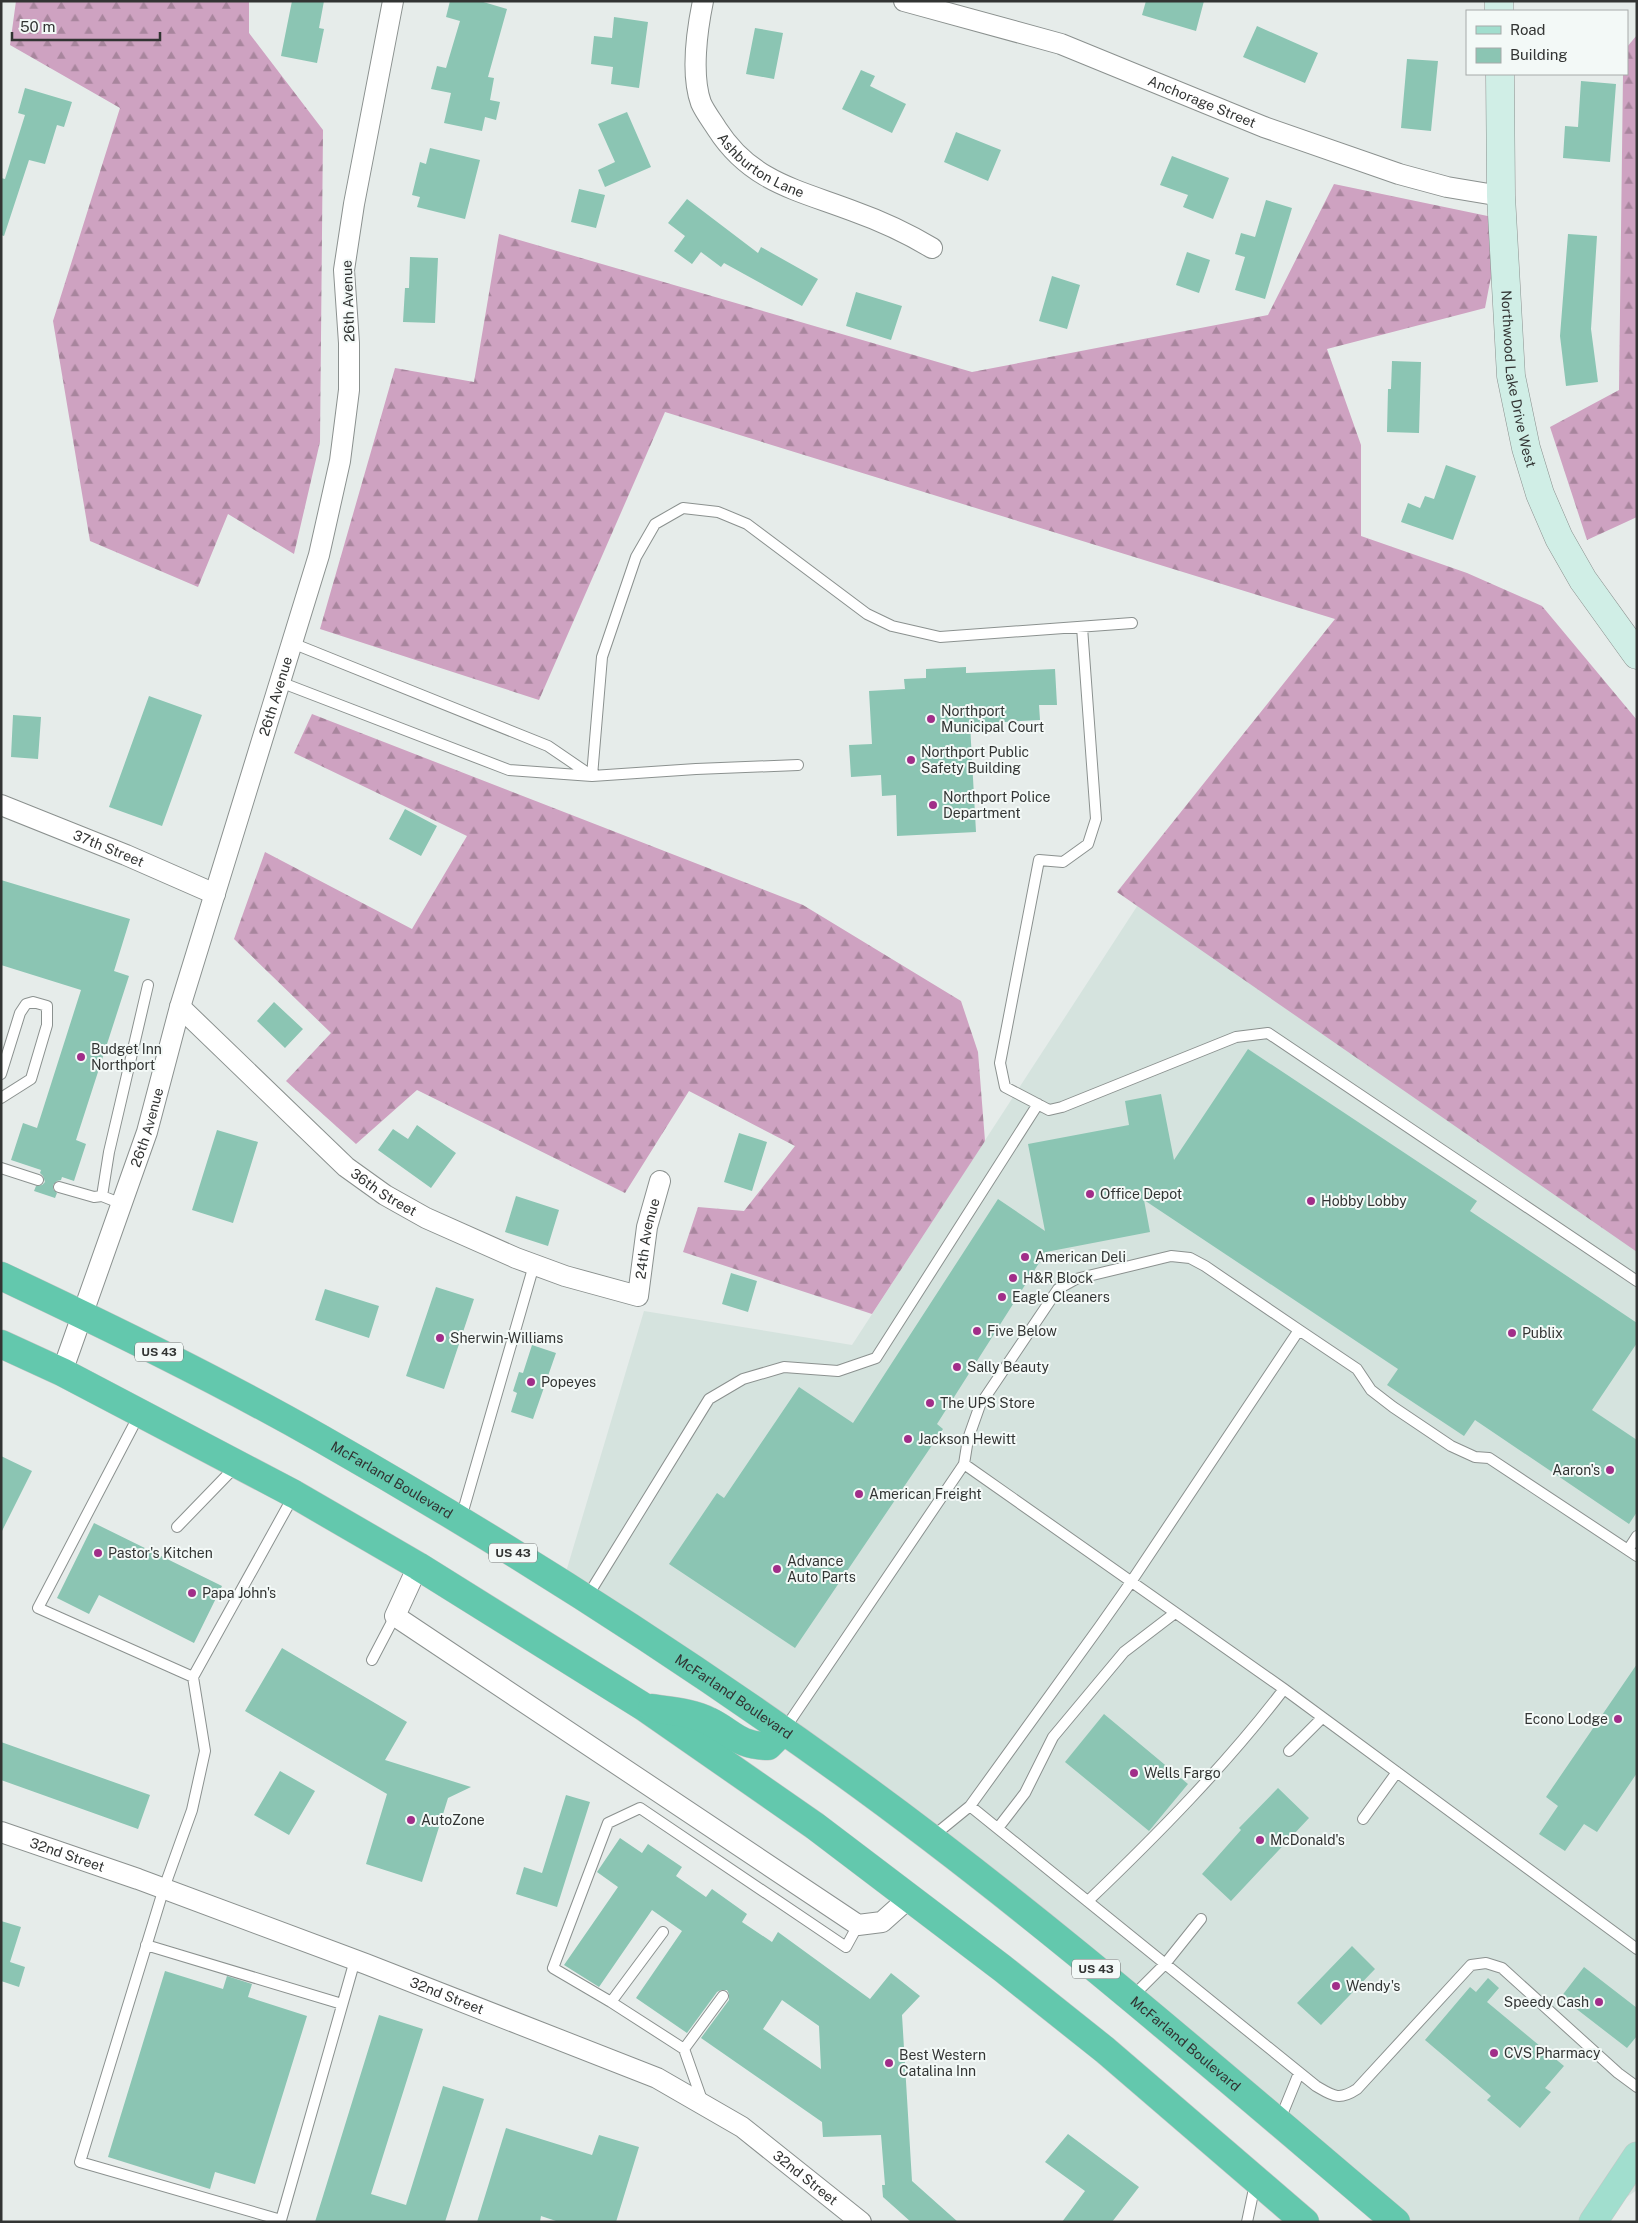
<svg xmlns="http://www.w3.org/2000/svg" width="1638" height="2223" font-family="'Public Sans',sans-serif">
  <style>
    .built { fill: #d5e3de }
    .forest { fill: url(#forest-firs) }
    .building { fill: #8bc5b3; fill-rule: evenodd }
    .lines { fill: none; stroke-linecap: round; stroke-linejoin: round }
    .lane-casing { stroke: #8b918f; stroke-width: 12 }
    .street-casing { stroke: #8b918f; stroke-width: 22 }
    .secondary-casing { stroke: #8b918f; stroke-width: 29 }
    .primary-casing { stroke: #c6c6c6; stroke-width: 29 }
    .highway-casing { stroke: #c6c6c6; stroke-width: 29 }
    .lane { stroke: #fff; stroke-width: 10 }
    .street { stroke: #fff; stroke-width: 20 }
    .secondary { stroke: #d0eee6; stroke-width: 28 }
    .primary { stroke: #a1dece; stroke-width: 28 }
    .highway { stroke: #63c8ad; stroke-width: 28 }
    .poi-dot { fill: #a12e89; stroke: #f3f9f7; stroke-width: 2 }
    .labels { text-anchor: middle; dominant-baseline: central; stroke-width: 4; stroke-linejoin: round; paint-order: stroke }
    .shield { fill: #f3f9f7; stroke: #6c6f6e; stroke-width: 1 }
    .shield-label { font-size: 12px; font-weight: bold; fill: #323433 }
    .street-label { font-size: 14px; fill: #323433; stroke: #f3f9f7 }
    .poi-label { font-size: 14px; fill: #323433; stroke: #f3f9f7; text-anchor: start }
  </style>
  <defs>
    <pattern id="forest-firs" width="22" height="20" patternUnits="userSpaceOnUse" patternTransform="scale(1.25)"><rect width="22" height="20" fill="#cea2c1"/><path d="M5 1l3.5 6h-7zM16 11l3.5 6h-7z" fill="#a8859d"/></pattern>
  </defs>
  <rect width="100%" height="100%" fill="#e6ecea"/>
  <path class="built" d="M1158 874 1637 1220V2190L1591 2222H1396L1118 1986 563 1582 644 1311 852 1345Z"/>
  <path class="forest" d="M16 1H249V33L323 130 320 442 294 554 228 514 198 587 90 541 53 321 120 108 10 45Z
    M1637 35V517L1587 540 1550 427 1619 390 1623 74H1627V47Z
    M1334 184 1502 219 1485 308 1327 349 1361 445V536L1467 573 1542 606 1637 720V1252L1117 892 1335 619 665 412 539 700 320 629 395 368 474 382 499 234 972 372 1268 315Z
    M312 714 803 905 961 1001 978 1052 985 1141 872 1314 683 1252 698 1207 744 1211 795 1146 689 1091 625 1193 417 1090 356 1144 286 1081 331 1033 234 939 265 852 412 929 467 836 294 753Z"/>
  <path class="building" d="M292 1H324L319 28 324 29 317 63 281 56Z
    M450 1H480L507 9 488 77 494 78 490 100 500 102 496 120 485 117 482 131 444 123 451 93 431 89 437 66 446 68 460 21 446 17Z
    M1146 1H1204L1196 31 1142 15Z
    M614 17 648 22 639 88 611 84 613 67 591 64 594 36 612 38Z
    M1257 26 1318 53 1305 83 1243 57Z
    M755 28 783 33 774 79 746 74Z
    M1407 59 1438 61 1431 131 1401 128Z
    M861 70 875 76 870 86 906 104 892 133 842 109Z
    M1581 81 1616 84 1610 162 1563 158 1565 126 1578 127Z
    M25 88 72 102 64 127 57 125 45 164 29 160 4 236 1 235V178L5 179 25 115 18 113Z
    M627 112 651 167 605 187 598 170 615 162 598 124Z
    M956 132 1001 150 988 181 944 162Z
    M430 148 480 160 465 219 417 207 420 197 412 195 420 162 426 164Z
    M1172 156 1229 178 1213 219 1183 207 1188 195 1160 185Z
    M579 189 605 195 596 228 571 222Z
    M687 199 758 253 761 247 818 279 802 306 724 263 721 267 701 252 692 264 674 251 685 236 668 223Z
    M1266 200 1292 208 1265 299 1235 290 1245 257 1235 254 1241 233 1255 237Z
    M1568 234 1597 236 1591 329 1598 382 1566 386 1560 336Z
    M1187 252 1210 260 1199 293 1176 285Z
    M410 257 438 258 435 323 403 322 405 288H409Z
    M1052 276 1080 285 1067 329 1039 321Z
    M856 292 902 306 891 340 846 326Z
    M1392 361 1421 362 1419 433 1387 432 1388 389H1391Z
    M1446 465 1476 476 1453 540 1401 522 1408 503 1420 508 1425 496 1434 499Z
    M966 667V673L1055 669 1057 705H1039L1040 720 970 724 976 832 897 836 896 795 882 796 881 775 851 777 849 745 872 744 869 691 905 689 904 679 926 678V669Z
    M149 696 202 715 162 826 109 807Z
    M13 715 41 717 38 759 11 757Z
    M405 809 437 826 421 856 389 839Z
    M1 880 130 919 114 971 129 976 76 1140 86 1144 74 1181 62 1177 61 1180 57 1181 53 1185V1189L57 1193 55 1198 34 1191 36 1186 42 1185 45 1182 43 1176 40 1173 41 1170 11 1160 23 1123 37 1128 81 990 1 965Z
    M274 1002 303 1029 285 1048 257 1021Z
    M1248 1049 1477 1201 1470 1211 1637 1323V1343L1592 1410 1637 1440V1512L1629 1524 1475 1420 1464 1436 1387 1385 1398 1369 1144 1200 1150 1232 1046 1252 937 1424 943 1429 795 1648 669 1564 717 1493 724 1498 799 1387 853 1423 998 1199 1045 1231 1028 1144 1129 1125 1125 1101 1161 1094 1174 1160Z
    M417 1125 456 1153 431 1188 378 1150 393 1129 408 1139Z
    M217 1130 258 1142 233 1223 192 1210Z
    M739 1133 767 1142 752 1191 724 1182Z
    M516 1196 559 1210 548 1246 505 1232Z
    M731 1273 757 1281 748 1312 722 1304Z
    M436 1287 474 1299 444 1389 406 1376Z
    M325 1289 379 1306 369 1338 315 1320Z
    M532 1345 556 1353 533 1419 511 1412 517 1393 513 1391 519 1372 523 1373Z
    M1 1456 32 1471 1 1533Z
    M94 1523 222 1586 194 1643 99 1595 89 1614 57 1598Z
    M282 1648 407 1722 385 1760 471 1787 448 1798 422 1882 366 1864 387 1794 245 1711Z
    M1637 1664V1773L1597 1832 1584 1824 1565 1851 1539 1834 1558 1806 1546 1797Z
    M1104 1714 1188 1784 1149 1831 1065 1762Z
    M1 1742 150 1795 138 1829 1 1780Z
    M280 1771 315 1791 289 1835 254 1815Z
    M1278 1788 1309 1818 1231 1901 1202 1874 1241 1830 1239 1828Z
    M566 1795 590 1802 557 1907 516 1894 524 1867 542 1873Z
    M620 1838 642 1853 648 1844 682 1867 676 1876 706 1897 712 1889 747 1914 742 1922 772 1942 778 1932 870 1999 891 1973 920 1996 902 2015 912 2181 958 2222H911L883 2197 882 2185H885L881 2135 823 2137 822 2122 701 2038 729 2000V1994L727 1990H721L717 1992 687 2033 636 1998 682 1931 652 1910 599 1987 564 1965 618 1887 597 1872ZM782 2000 819 2026 821 2069 763 2029Z
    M1 1921 21 1927 10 1962 25 1967 19 1987 1 1981Z
    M1352 1946 1375 1969 1321 2025 1297 2003Z
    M1584 1967 1637 2008V2036L1627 2048 1561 1997Z
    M165 1971 223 1989 227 1976 252 1984 248 1997 307 2016 255 2184 215 2172 210 2189 108 2157Z
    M1488 1978 1499 1988 1487 2002 1564 2066 1545 2088 1551 2092 1520 2128 1487 2100 1491 2096 1425 2040 1470 1987 1476 1992Z
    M379 2015 423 2029 371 2194 406 2205 443 2086 484 2099 445 2222H315Z
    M506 2128 592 2155 599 2135 639 2147 616 2222H559L541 2216 540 2222H477Z
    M1068 2134 1139 2187 1112 2222H1062L1085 2191 1045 2162Z"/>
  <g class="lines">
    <defs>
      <path id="lane" d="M1082 627 1096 819 1088 844 1063 862 1039 860 1000 1063 1005 1087 1049 1110 1062 1107 1236 1037 1268 1033 1637 1281
        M280 682 509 770 592 776 548 746 292 643
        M798 765 696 769 592 776 602 657 636 557 655 524 683 508 718 512 747 524 867 614 892 626 940 637 1132 623
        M1 1074 20 1013 26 1004 33 1002 47 1006V1025L31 1079 1 1098
        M1 1168 38 1180
        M59 1187 94 1197 102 1196
        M122 1204 102 1196 109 1152 148 985
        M140 1413 38 1608 193 1677 294 1495
        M964 1464 1284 1689 1637 1949
        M461 1518 534 1265
        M177 1527 237 1465
        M1628 1550 1637 1536
        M587 1597 709 1399 743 1379 784 1367 838 1371 876 1358 1038 1104
        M372 1660 395 1616
        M193 1677 205 1751 192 1810 164 1888 80 2162 281 2220 355 1960
        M784 1730 964 1464 968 1439 980 1405 1058 1289 1076 1279 1171 1256 1190 1258 1205 1266 1299 1330
        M1289 1751 1322 1718
        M970 1806 1316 2086C1333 2096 1339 2101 1357 2089L1471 1965 1486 1963 1502 1968 1618 2073 1637 2087
        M1363 1819 1397 1772
        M998 1828 1025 1793 1053 1737 1124 1652 1175 1613
        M932 1837 970 1806 1100 1626 1131 1582 1299 1330 1357 1369 1371 1390 1393 1407 1451 1446 1475 1457 1489 1458 1637 1556
        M1088 1901C1157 1835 1226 1765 1284 1689
        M663 1932 611 2002 553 1968 608 1823 640 1808 846 1947 858 1925
        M146 1945 342 2004
        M1132 1997 1165 1964 1201 1919
        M611 2002 684 2049 723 1996
        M684 2049 703 2103
        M1279 2122 1299 2073
        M1247 2222 1255 2184"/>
      <g id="street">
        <path id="s1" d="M703 1C697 30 691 75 701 103 705 112 712 121 717 129 751 182 798 190 853 211 881 221 907 233 932 248"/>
        <path id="s2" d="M904 1 1061 44 1264 127 1399 174 1447 187 1501 196"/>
        <path id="s3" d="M1 805 126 855 215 894"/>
        <path id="s4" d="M180 1007 346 1167 385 1195 426 1218 516 1258 565 1276 638 1296 647 1227 660 1181"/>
        <path id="s5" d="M62 1372 147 1132 180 1007 319 555 340 461 349 390V343L344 270 354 204 393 1"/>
        <path d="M418 1566 395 1616 858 1925 882 1922 910 1897"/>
        <path id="s6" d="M1 1832 138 1879 366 1964 657 2078 742 2127 861 2222"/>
      </g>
      <g id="secondary">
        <path d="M1499 1V11"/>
        <path id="s7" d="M1500 74 1501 196 1511 376 1526 448 1540 494 1559 538 1583 580 1637 655"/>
      </g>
      <path id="primary" d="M1593 2222 1637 2156"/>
      <g id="highway">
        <path id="s8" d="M1 1276C109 1327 216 1379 320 1438 499 1540 674 1651 842 1772 1035 1911 1214 2068 1396 2222"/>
        <path d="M1 1344 62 1372 294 1494 418 1566 644 1707 815 1826 1002 1968 1105 2050 1305 2222"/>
        <path d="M652 1708C670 1711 692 1712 709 1721 732 1732 738 1746 768 1746L783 1731"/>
      </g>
    </defs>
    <use href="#lane" class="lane-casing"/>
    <use href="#street" class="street-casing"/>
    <use href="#secondary" class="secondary-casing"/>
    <use href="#primary" class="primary-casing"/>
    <use href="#highway" class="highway-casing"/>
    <use href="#lane" class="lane"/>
    <use href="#street" class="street"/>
    <use href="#secondary" class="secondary"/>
    <use href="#primary" class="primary"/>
    <use href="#highway" class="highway"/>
  </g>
  <g class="poi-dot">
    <circle cx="931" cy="719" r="5"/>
    <circle cx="911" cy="760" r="5"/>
    <circle cx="933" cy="805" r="5"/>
    <circle cx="81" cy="1057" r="5"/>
    <circle cx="1090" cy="1194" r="5"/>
    <circle cx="1311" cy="1201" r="5"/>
    <circle cx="1025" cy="1257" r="5"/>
    <circle cx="1013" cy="1278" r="5"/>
    <circle cx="1002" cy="1297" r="5"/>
    <circle cx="977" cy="1331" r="5"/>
    <circle cx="1512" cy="1333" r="5"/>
    <circle cx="440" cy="1338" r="5"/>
    <circle cx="957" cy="1367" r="5"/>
    <circle cx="531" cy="1382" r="5"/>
    <circle cx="930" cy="1403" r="5"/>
    <circle cx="908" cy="1439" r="5"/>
    <circle cx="1610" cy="1470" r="5"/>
    <circle cx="859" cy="1494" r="5"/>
    <circle cx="98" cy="1553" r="5"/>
    <circle cx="777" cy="1569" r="5"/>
    <circle cx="192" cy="1593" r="5"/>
    <circle cx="1618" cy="1719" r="5"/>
    <circle cx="1134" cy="1773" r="5"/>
    <circle cx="411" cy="1820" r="5"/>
    <circle cx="1260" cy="1840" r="5"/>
    <circle cx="1336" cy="1986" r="5"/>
    <circle cx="1599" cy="2002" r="5"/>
    <circle cx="1494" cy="2053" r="5"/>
    <circle cx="889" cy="2063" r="5"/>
  </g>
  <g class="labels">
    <g class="shield">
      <rect x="135" y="1342.5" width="48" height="19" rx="4"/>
      <rect x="489" y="1543.5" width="48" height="19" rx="4"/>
      <rect x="1072" y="1959.5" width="48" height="19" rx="4"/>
    </g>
    <g class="shield-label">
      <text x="159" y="1352">US 43</text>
      <text x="513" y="1553">US 43</text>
      <text x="1096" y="1969">US 43</text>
    </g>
    <g class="street-label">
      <text stroke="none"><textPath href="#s2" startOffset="315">Anchorage Street</textPath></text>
      <text stroke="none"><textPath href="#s1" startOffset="192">Ashburton Lane</textPath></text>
      <text transform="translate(348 301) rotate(-92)">26th Avenue</text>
      <text stroke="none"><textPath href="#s7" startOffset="306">Northwood Lake Drive West</textPath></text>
      <text stroke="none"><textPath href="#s5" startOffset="709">26th Avenue</textPath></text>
      <text stroke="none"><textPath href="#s3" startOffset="116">37th Street</textPath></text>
      <text stroke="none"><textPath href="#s5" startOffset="259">26th Avenue</textPath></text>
      <text stroke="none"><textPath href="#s4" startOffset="276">36th Street</textPath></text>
      <text stroke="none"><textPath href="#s4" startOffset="610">24th Avenue</textPath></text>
      <text stroke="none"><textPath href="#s8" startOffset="441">McFarland Boulevard</textPath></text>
      <text stroke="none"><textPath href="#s8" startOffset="846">McFarland Boulevard</textPath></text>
      <text stroke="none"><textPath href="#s6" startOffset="70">32nd Street</textPath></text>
      <text stroke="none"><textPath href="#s6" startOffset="475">32nd Street</textPath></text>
      <text stroke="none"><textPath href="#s8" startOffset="1416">McFarland Boulevard</textPath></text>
      <text stroke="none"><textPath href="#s6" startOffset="880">32nd Street</textPath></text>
    </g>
    <g class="poi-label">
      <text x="941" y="711">Northport<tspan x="941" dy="16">Municipal Court</tspan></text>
      <text x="921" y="752">Northport Public<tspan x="921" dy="16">Safety Building</tspan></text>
      <text x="943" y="797">Northport Police<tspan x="943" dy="16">Department</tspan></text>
      <text x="91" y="1049">Budget Inn<tspan x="91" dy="16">Northport</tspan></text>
      <text x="1100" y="1194">Office Depot</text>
      <text x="1321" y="1201">Hobby Lobby</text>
      <text x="1035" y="1257">American Deli</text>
      <text x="1023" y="1278">H&amp;R Block</text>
      <text x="1012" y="1297">Eagle Cleaners</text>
      <text x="987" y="1331">Five Below</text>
      <text x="1522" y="1333">Publix</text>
      <text x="450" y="1338">Sherwin-Williams</text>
      <text x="967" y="1367">Sally Beauty</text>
      <text x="541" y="1382">Popeyes</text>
      <text x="940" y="1403">The UPS Store</text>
      <text x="918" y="1439">Jackson Hewitt</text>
      <text x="1600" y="1470" text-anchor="end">Aaron's</text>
      <text x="869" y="1494">American Freight</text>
      <text x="108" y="1553">Pastor's Kitchen</text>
      <text x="787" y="1561">Advance<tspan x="787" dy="16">Auto Parts</tspan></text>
      <text x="202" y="1593">Papa John's</text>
      <text x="1608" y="1719" text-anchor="end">Econo Lodge</text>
      <text x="1144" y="1773">Wells Fargo</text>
      <text x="421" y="1820">AutoZone</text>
      <text x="1270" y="1840">McDonald's</text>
      <text x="1346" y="1986">Wendy's</text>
      <text x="1589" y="2002" text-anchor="end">Speedy Cash</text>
      <text x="1504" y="2053">CVS Pharmacy</text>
      <text x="899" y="2055">Best Western<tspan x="899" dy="16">Catalina Inn</tspan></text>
    </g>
  </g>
  <rect width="1638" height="2223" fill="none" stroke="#323433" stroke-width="5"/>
  <rect x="1466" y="10" width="162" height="65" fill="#f3f9f7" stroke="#a6aaa9"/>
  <rect x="1476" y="26" width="25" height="8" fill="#a1dece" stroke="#a6aaa9"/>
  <text x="1510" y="35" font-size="15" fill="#323433">Road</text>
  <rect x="1476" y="48" width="25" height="15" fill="#8bc5b3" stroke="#a6aaa9"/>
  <text x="1510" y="60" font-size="15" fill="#323433">Building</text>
  <path d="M12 32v8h148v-8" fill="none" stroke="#323433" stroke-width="2.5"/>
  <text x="20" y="32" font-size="15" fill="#323433" stroke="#f3f9f7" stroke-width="4" paint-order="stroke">50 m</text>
</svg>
